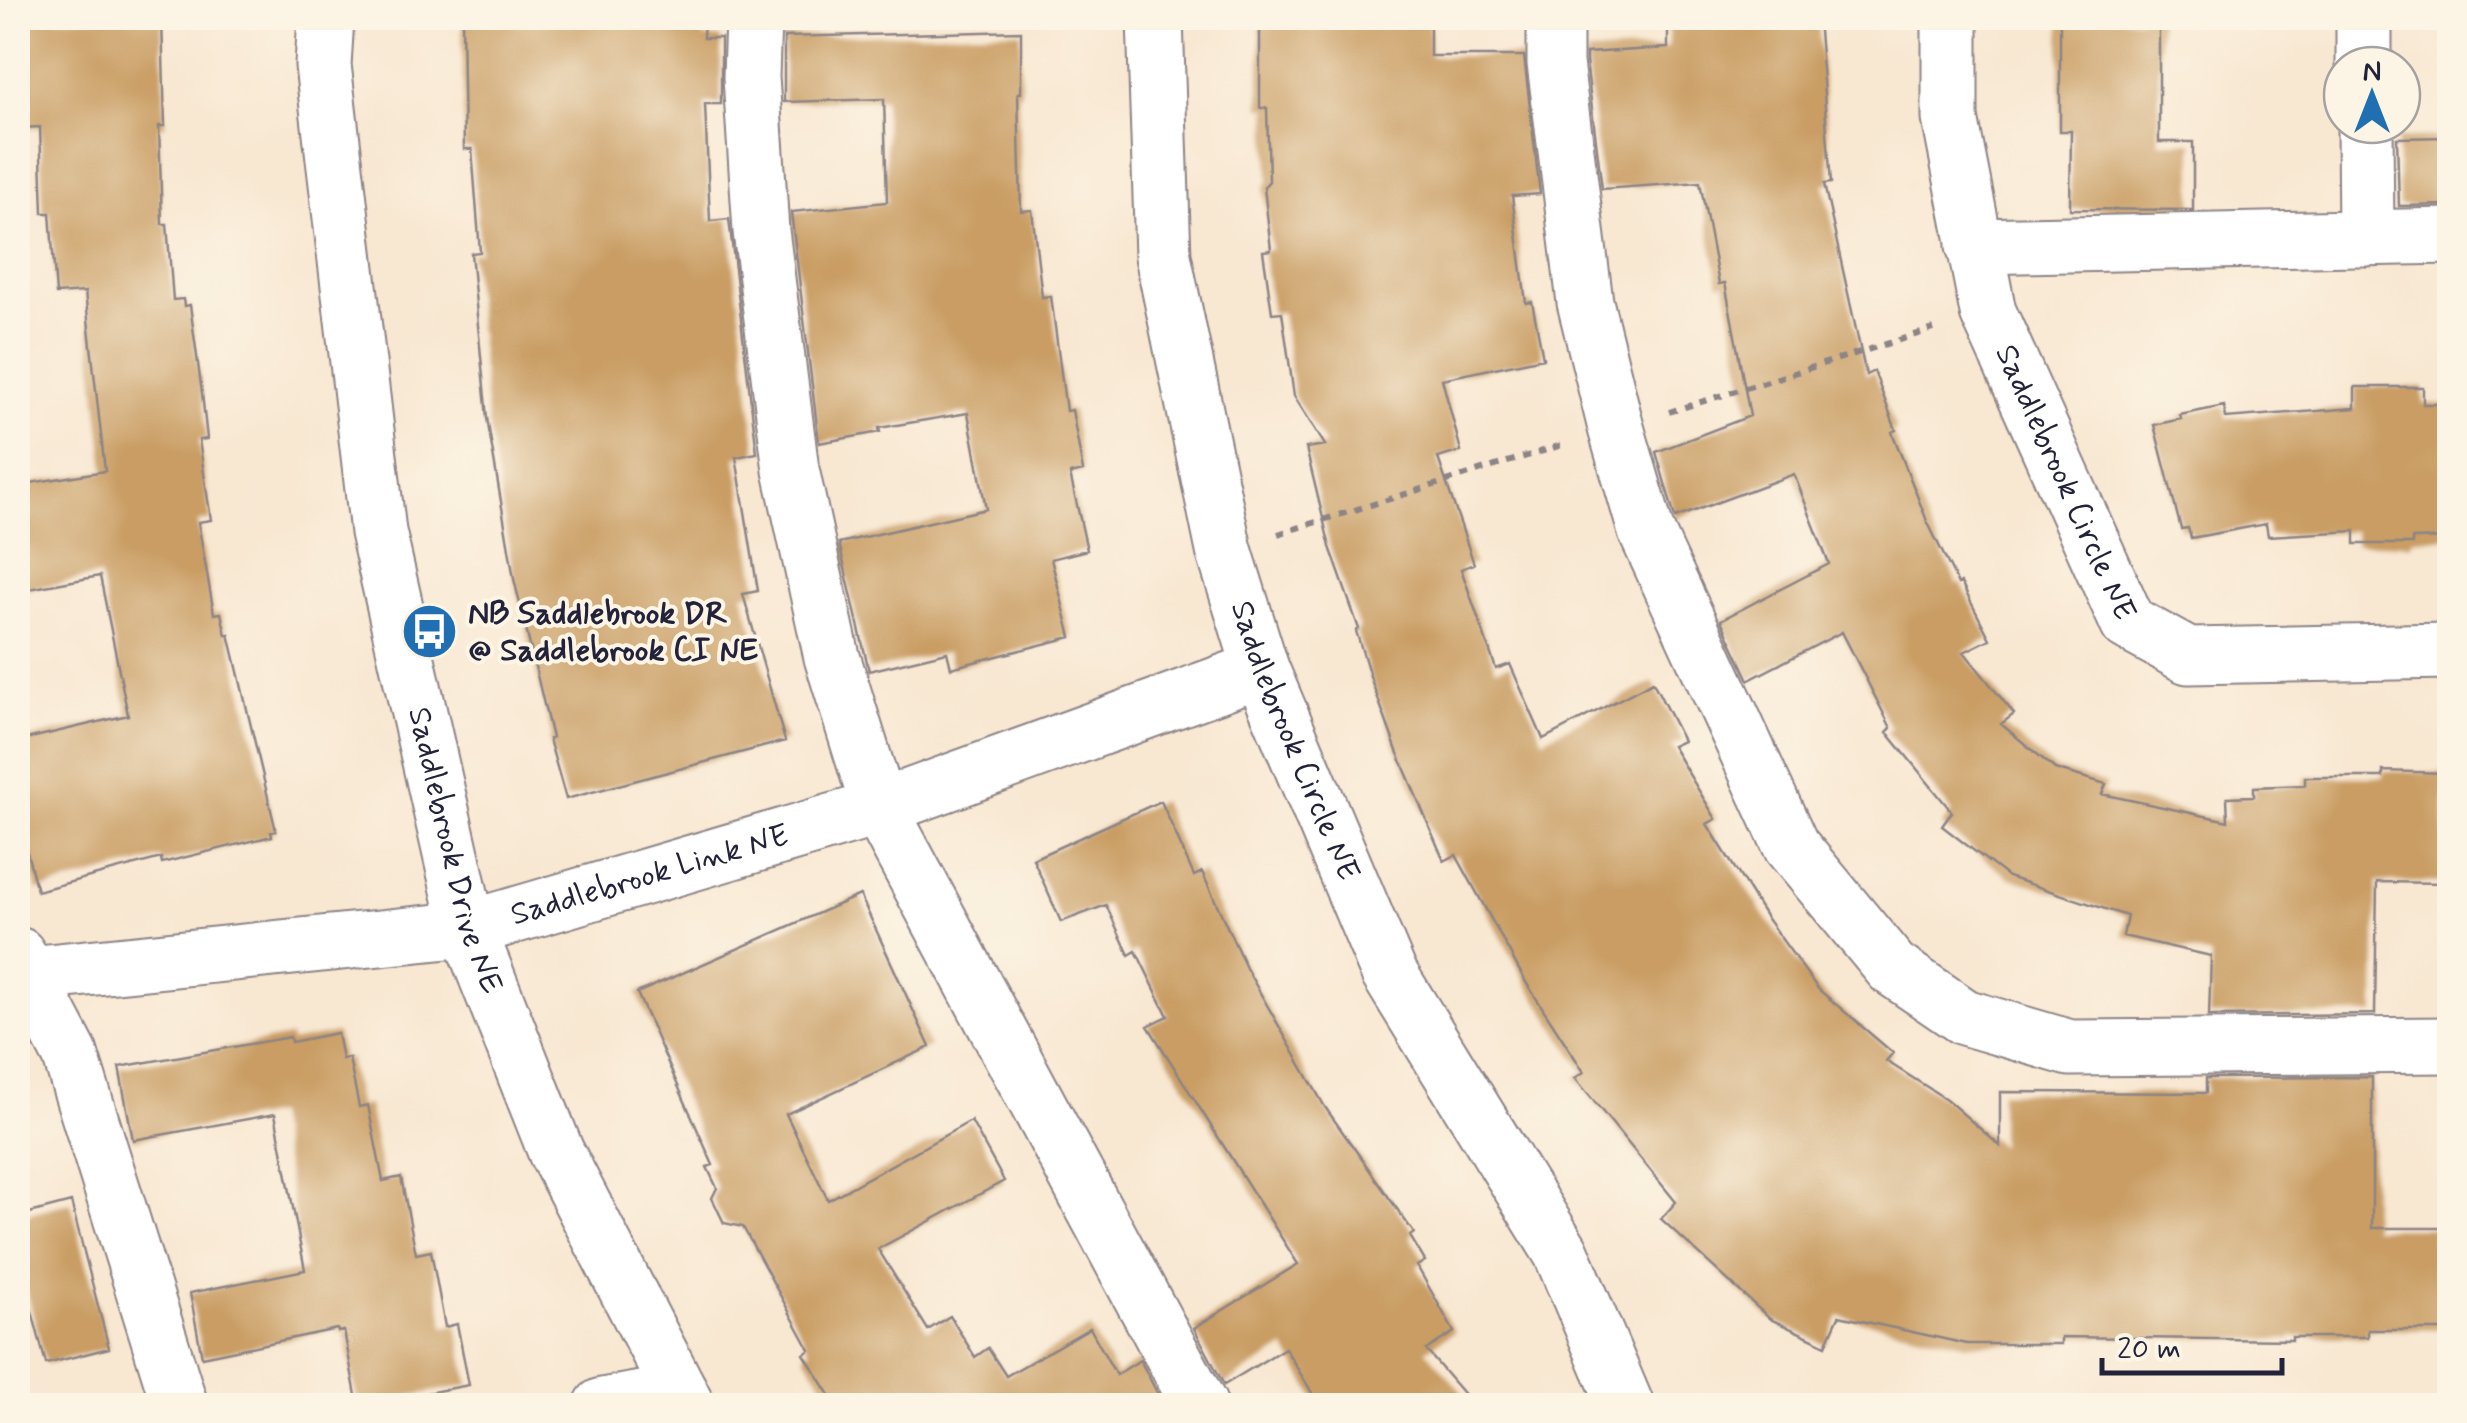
<svg xmlns="http://www.w3.org/2000/svg" width="2467" height="1423" font-family="Mynerve,sans-serif">
  <style>
    .building { fill: #c99d63 }
    .lines { fill: none; stroke-linecap: round; stroke-linejoin: round }
    .minor-casing { stroke: #8d8486; stroke-width: 59 }
    .path { stroke: #8d8486; stroke-width: 6; stroke-dasharray: 8 8; stroke-linecap: butt }
    .minor { stroke: #fff; stroke-width: 55 }
    .labels { text-anchor: middle; dominant-baseline: central; stroke-width: 8; stroke-linejoin: round; paint-order: stroke }
    .street-label { font-size: 32px; fill: #22223b; stroke: #fcf5e5 }
    .poi-label { font-size: 32px; font-weight: bold; fill: #22223b; stroke: #fcf5e5; text-anchor: start }
  </style>
  <rect width="100%" height="100%" fill="#fcf5e5"/>
  <filter id="ink" filterUnits="userSpaceOnUse"><feTurbulence type="fractalNoise" baseFrequency=".01" numOctaves="2"/><feDisplacementMap in="SourceGraphic" scale="20" xChannelSelector="R" yChannelSelector="G"/><feConvolveMatrix kernelMatrix="1 2 1 2 8 2 1 2 1" color-interpolation-filters="sRGB"/></filter>
  <filter id="wash" filterUnits="userSpaceOnUse"><feTurbulence type="fractalNoise" baseFrequency=".0048" numOctaves="4" result="noise"/><feDisplacementMap in="SourceGraphic" scale="40" xChannelSelector="R" yChannelSelector="G"/><feGaussianBlur stdDeviation="2.25" result="paint"/><feColorMatrix in="noise" values="0 0 0 0 0 0 0 0 0 0 0 0 0 0 0 0 0 1.4 0 .05"/><feComposite in="paint" operator="in"/></filter>
  <g filter="url(#wash)">
    <rect width="100%" height="100%" fill="#f8e7d1"/>
    <g id="blocks">
      <path class="building" d="M18 18H162L165 126H159L162 224H167L173 300 183 299 184 306 190 305 202 393 207 439 199 440 211 520 198 522 214 614 221 613 226 635 229 634 276 831 271 832 272 836 162 863 161 858 37 891 18 817V741L128 715 100 576 18 591V485L105 471 85 292 56 294 50 213H43L40 127 20 128Z
        M462 18H704L703 38H721V104H705L710 221 729 219 757 453 736 457 758 591 743 594 785 741 566 799 549 739 552 738 514 579 487 418 471 253 480 252 472 149H464Z
        M1260 18H1430V56H1524L1540 194 1512 196 1526 303 1532 302 1543 358 1442 379 1461 451 1438 458 1474 564 1461 569 1496 669 1510 664 1543 739 1653 682 1683 741 1672 746 1716 819 1707 824 1765 916 1818 989 1893 1053 1886 1061 1946 1099 2000 1146V1092L2206 1093V1078L2372 1077V1228H2445V1330H2368V1337H2292V1340L2061 1337V1344H1967L1839 1316 1826 1345 1770 1319 1661 1219 1676 1202 1575 1078 1584 1072 1527 984 1456 855 1444 861 1397 751 1372 682 1356 631 1359 629 1330 547 1306 448 1325 445 1294 396 1282 312 1272 313 1263 251 1271 250 1264 187 1269 181 1267 108H1260Z
        M1668 18H1818L1831 183 1824 184 1866 375 1874 371 1896 430 1892 432 1927 521 1958 584 1961 583 1990 639 1964 652 2014 714 2001 724 2055 769 2106 784 2102 794 2228 821 2227 797 2254 796V787L2305 785V777H2383V771L2445 773V883L2377 882 2375 1014 2209 1016 2211 956 2123 936 2127 916 2008 877 1942 826 1952 812 1887 732 1891 728 1842 632 1749 680 1721 620 1829 564 1794 474 1675 518 1656 452 1750 416 1725 283 1719 284 1700 182 1602 189 1586 61V53L1668 48Z
        M2060 18H2159V142H2193V210L2070 209 2071 131H2060Z
        M1021 31V93H1018L1021 211 1032 210 1042 297 1051 296 1066 411 1072 410 1083 471 1070 474 1087 550 1051 559 1071 637 951 668 947 652 869 671 839 543 986 509 968 413 879 428 880 432 819 443 791 212 887 202 884 99 784 102V37Z
        M2450 137V205L2399 206 2397 138Z
        M2355 387H2423V404H2450V538L2412 539V544H2355V531L2268 536 2266 524 2191 538 2188 528 2181 529 2154 425 2181 419 2180 415 2224 406 2226 418 2355 408Z
        M1161 801 1194 876 1202 872 1246 968 1325 1107 1414 1233 1410 1236 1425 1261 1417 1266 1454 1332 1426 1350 1474 1406H1320L1285 1348 1224 1385 1194 1328 1298 1264 1148 1026 1168 1016 1136 951 1129 955 1106 905 1061 922 1033 859Z
        M860 895 930 1047 786 1114 828 1200 971 1121 1004 1181 878 1249 928 1330 950 1316 975 1357 988 1348 1006 1376 1090 1328 1116 1375 1140 1360 1164 1406H837L804 1354 810 1350 743 1227 724 1223 712 1198 717 1188 707 1167 713 1165 637 993Z
        M337 1033 342 1059 349 1058 359 1107 368 1105 383 1181 401 1177 416 1254 431 1251 445 1327 457 1324 469 1385 358 1406 344 1331 338 1332 337 1329 202 1357 190 1293 305 1270 275 1114 133 1140 119 1067 290 1037 291 1042Z
        M71 1202 109 1348 46 1364 25 1285 18 1287V1216Z"/>
    </g>
  </g>
  <g filter="url(#ink)">
    <use href="#blocks" fill-opacity="0" stroke="#8d8486" stroke-width="2.5"/>
    <g class="lines">
      <defs>
        <g id="minor">
          <path id="s1" d="M326 18 323 65 378 532 468 929 556 1152 687 1406"/>
          <path d="M753 18 751 77 761 231 791 470 832 657 879 808 1200 1406"/>
          <path id="s2" d="M1155 18 1163 256 1224 550 1261 669 1389 973 1561 1252 1626 1406"/>
          <path d="M1555 18V63L1585 302 1616 428 1646 531 1791 846 1892 968 1964 1017 2070 1048 2450 1045"/>
          <path id="s3" d="M1950 18V118L1988 312 2128 623 2188 656 2450 651"/>
          <path d="M2364 18V65"/>
          <path d="M2365 125 2366 238"/>
          <path d="M1974 246 2450 236"/>
          <path d="M18 955 70 1054 180 1406"/>
          <path id="s4" d="M18 975 468 929 879 808 1261 669"/>
          <path d="M602 1406 680 1392"/>
        </g>
      </defs>
      <use href="#minor" class="minor-casing"/>
      <path class="path" d="M1669 412 1934 329
        M1278 534 1562 445"/>
      <use href="#minor" class="minor"/>
    </g>
  </g>
  <defs>
    <symbol id="bus-disc" viewBox="-11 -11 22 22"><circle r="9.5" fill="#1f6fb2" stroke="#fcf5e5"/><path d="M-5-6H5V4H4V6H2V4H-2V6H-4V4H-5ZM-3.5-4V0h7V-4ZM-3.5 1.2v1.5H-2V1.2ZM2 1.2v1.5H3.5V1.2Z" fill="#fff"/></symbol>
  </defs>
  <g fill-rule="evenodd">
    <use href="#bus-disc" x="398" y="600" width="63" height="63"/>
  </g>
  <g class="labels">
    <g class="street-label">
      <text stroke="none"><textPath href="#s3" startOffset="485">Saddlebrook Circle NE</textPath></text>
      <text stroke="none"><textPath href="#s2" startOffset="742">Saddlebrook Circle NE</textPath></text>
      <text stroke="none"><textPath href="#s1" startOffset="845">Saddlebrook Drive NE</textPath></text>
      <text stroke="none"><textPath href="#s4" startOffset="642">Saddlebrook Link NE</textPath></text>
    </g>
    <g class="poi-label">
      <text x="468" y="614">NB Saddlebrook DR<tspan x="468" dy="37">@ Saddlebrook CI NE</tspan></text>
    </g>
  </g>
  <rect width="2467" height="1423" fill="none" stroke="#fcf5e5" stroke-width="60"/>
  <g transform="translate(2372 95)"><circle r="48" fill="#fcf5e5" stroke="#a5a1a1" stroke-width="2.5"/>
  <path d="M0-8L18 38L0 25L-18 38Z" fill="#1f6fb2"/>
  <text y="-15" font-size="28" font-weight="bold" text-anchor="middle" fill="#22223b">N</text>
  </g>
  <path d="M2102 1358v15h180v-15" fill="none" stroke="#22223b" stroke-width="5"/>
  <text x="2117" y="1358" font-size="30" fill="#22223b" stroke="#fcf5e5" stroke-width="8" paint-order="stroke">20 m</text>
</svg>
